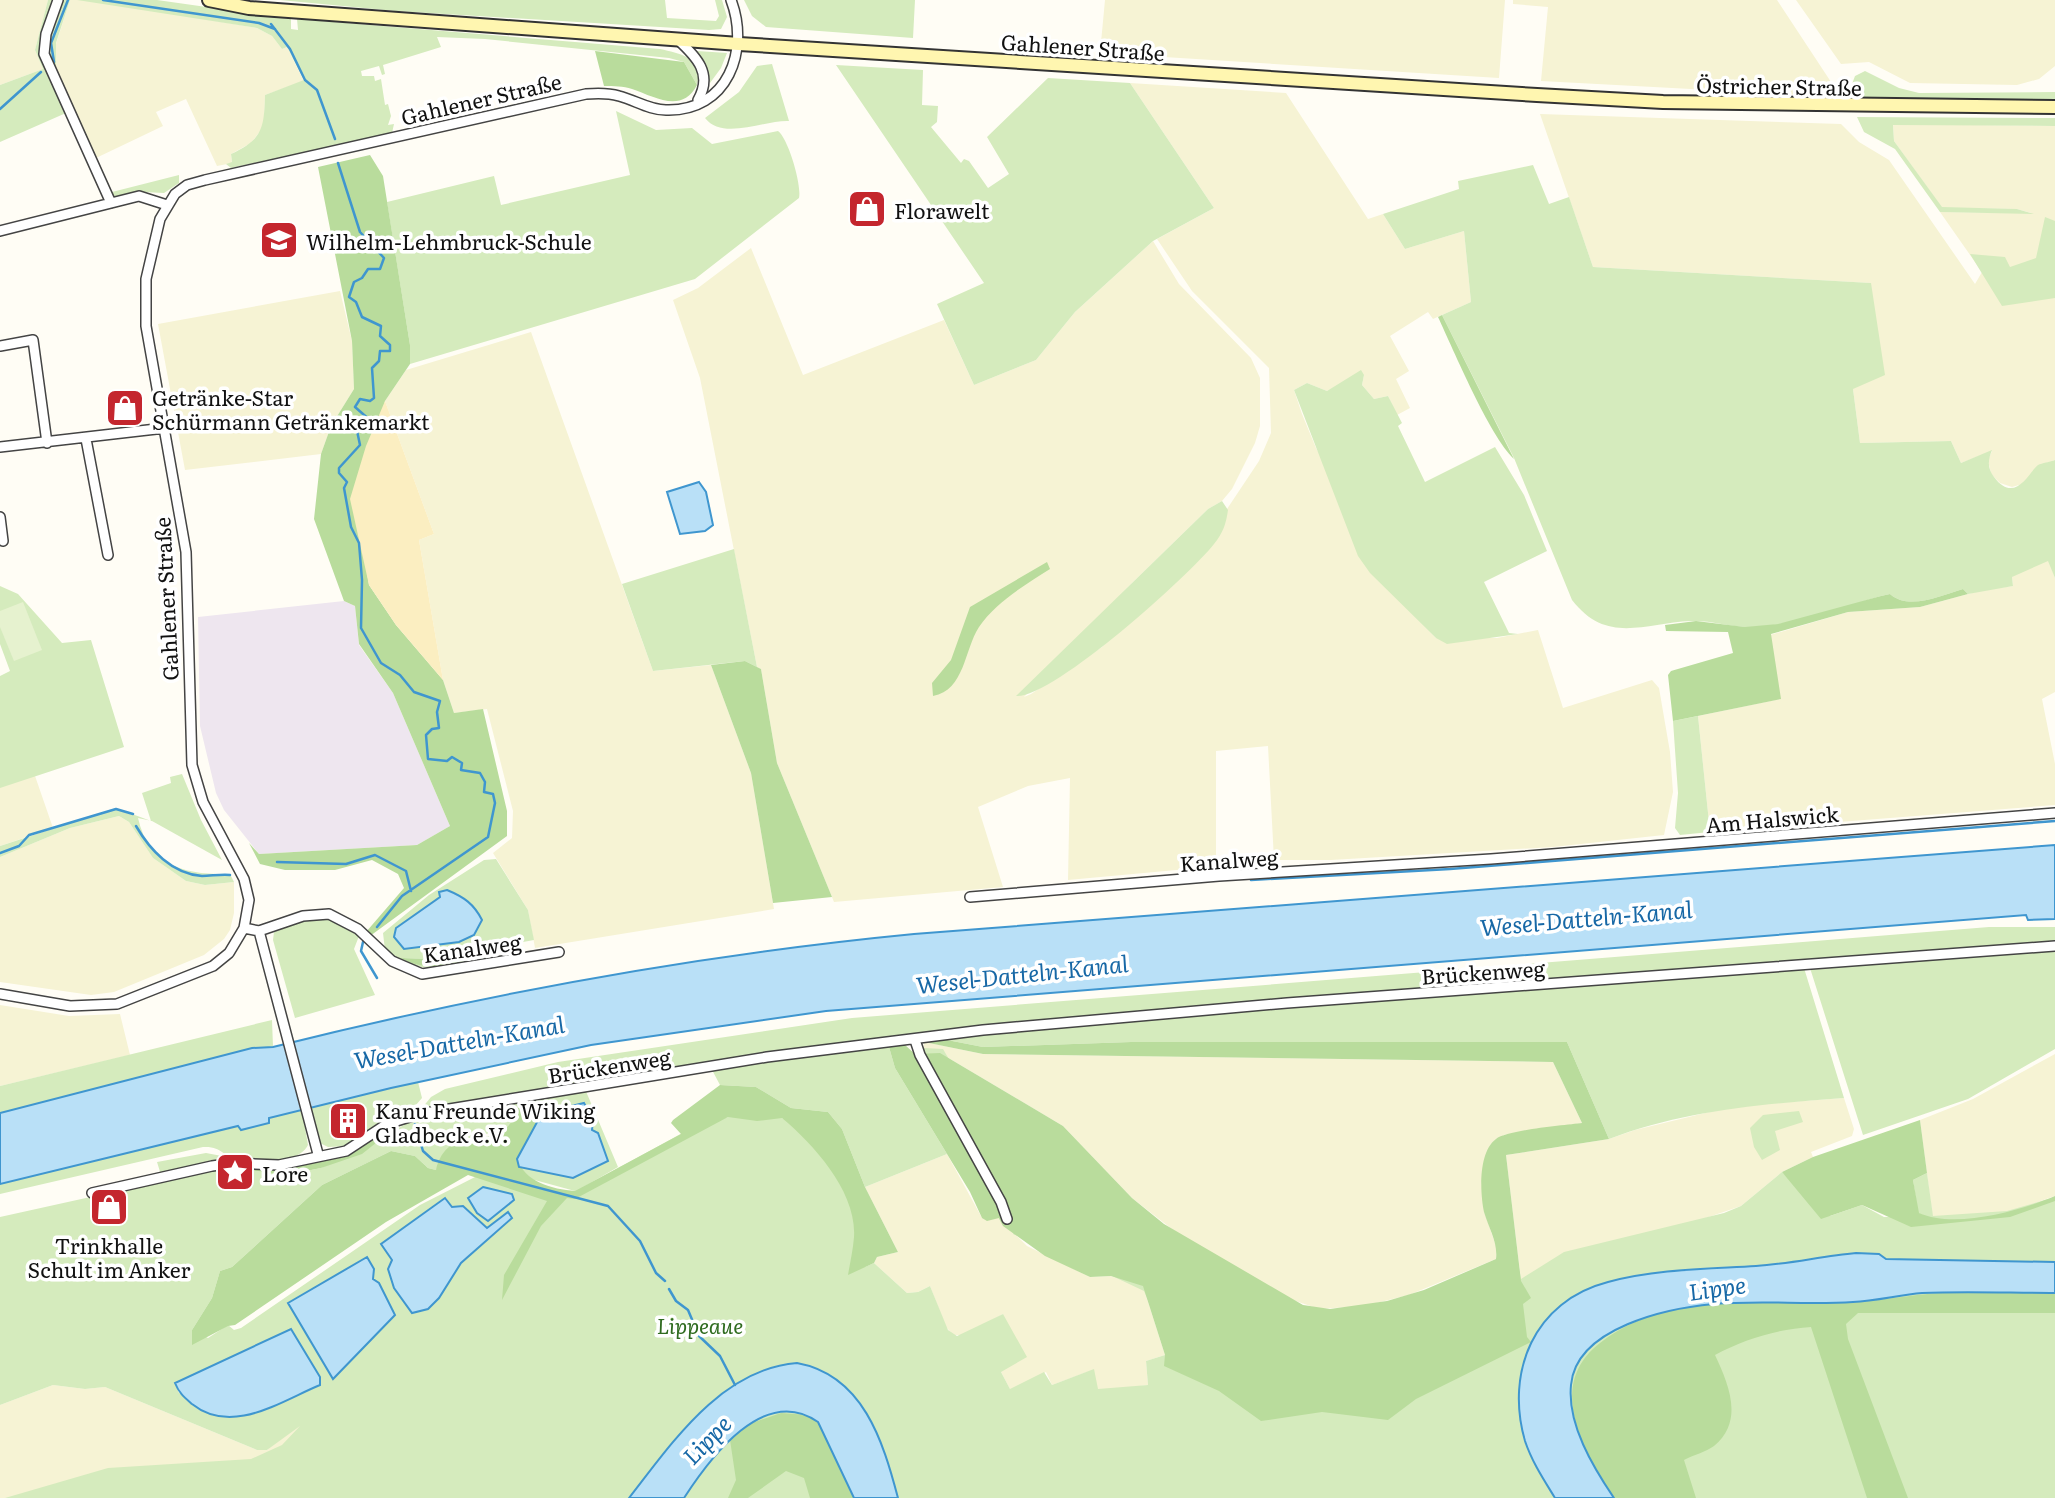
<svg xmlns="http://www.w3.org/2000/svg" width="2055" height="1498" font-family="Literata,serif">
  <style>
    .industrial { fill: #eee6ef }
    .farmland { fill: #f6f3d4 }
    .green { fill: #d5ebbd; fill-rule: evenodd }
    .forest { fill: #b9dc9c }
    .sand { fill: #fbeec1 }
    .pitch { fill: #e6f2cf }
    .water { fill: #b9e0f7; stroke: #3f96cf; stroke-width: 2 }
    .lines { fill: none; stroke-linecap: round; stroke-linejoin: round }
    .stream { stroke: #3f96cf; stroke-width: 2.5 }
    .street-casing { stroke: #444; stroke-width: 12 }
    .secondary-casing { stroke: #333; stroke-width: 16 }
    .street { stroke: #fff; stroke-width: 9 }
    .secondary { stroke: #fff6b0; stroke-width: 12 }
    .labels { text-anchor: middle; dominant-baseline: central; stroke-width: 7; stroke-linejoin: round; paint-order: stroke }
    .street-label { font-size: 21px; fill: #111; stroke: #fff }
    .poi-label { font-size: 21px; fill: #111; stroke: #fff; text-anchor: start }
    .park-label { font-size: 21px; font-style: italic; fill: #2f6b1f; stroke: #fff }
    .water-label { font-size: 23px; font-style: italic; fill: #1768a6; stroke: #fff }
  </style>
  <rect width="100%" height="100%" fill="#fffdf5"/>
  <path class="industrial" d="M344 601 355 606 359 645 393 693 450 826 417 845 259 854 224 810 216 793 200 726 198 617Z"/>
  <path class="farmland" d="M0 0H48L35 50 43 69 0 85Z
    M70 0H90L257 28 272 36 282 49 287 47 304 81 265 95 264 126 251 143 231 154 232 163 217 166 186 99 156 112 163 126 96 158 56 68V44Z
    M1105 0H1505L1499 78 1100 53Z
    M1513 0H1777L1833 85 1835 93 1803 95 1541 81 1548 7 1513 4Z
    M1796 0H2055V66L2039 79 2017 85 1910 83 1869 62 1841 64Z
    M1130 83 1286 93 1368 219 1383 214 1405 249 1464 231 1471 302 1433 319 1428 312 1390 336 1409 371 1396 379 1410 408 1397 415 1388 396 1374 399 1362 385 1364 375 1327 391 1307 383 1294 390 1302 414 1316 448 1398 599 1436 638H1497L1538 630 1563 708 1652 680 1659 688 1670 752 1673 792 1664 835 1553 847 1331 860H1274L1268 746 1216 751V870L1198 868 1068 880 1070 778 1028 786 978 807 1003 887 834 902 777 763 761 669 757 667 700 378 673 300 698 288 751 248 803 375 944 320 974 385 1036 360 1075 312 1153 241 1179 284 1251 358 1260 378V426L1255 443 1232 489 1222 501 1208 509 1129 586 1024 697 1031 694 1102 647 1227 509 1259 461 1271 433 1269 368 1192 291 1157 239 1214 208Z
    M1540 114 1841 124 1859 142 1889 160 1975 284 1982 272 1940 212 2031 213 2017 209 1942 208 1894 141 1893 124 2055 126V460L2038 466 2026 483 2012 487 2000 483 1991 474 1988 460 1992 451 1961 463 1951 441 1860 443 1853 389 1871 283 1593 267Z
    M340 291 352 341 354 389 331 426 321 454 185 470 158 324Z
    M531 332 653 671 711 665 751 773 774 909 535 948 528 910 493 853 512 838 513 811 487 709 454 713 443 680 419 540 434 534 385 401 406 370Z
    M2049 560 2055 578V692L2042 699 2055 764V805L1710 832 1698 716 1780 699 1770 635 1848 612 1920 607 1983 590 2013 586 2012 577 2016 572Z
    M34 773 53 828 0 846V785Z
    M119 816 129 822 153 858 186 881 205 885 234 882V913L230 930 224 939 204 955 114 992 91 995 0 982V857L70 828Z
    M0 1005 69 1016 120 1014 130 1055 0 1086Z
    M924 1042 983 1054 1553 1062 1582 1123 1504 1135 1491 1144 1485 1160 1484 1211 1497 1249 1496 1259 1409 1295 1364 1306 1319 1309 1290 1299 1177 1233 1132 1198 1063 1126 940 1053H923Z
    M2055 1054V1196L2011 1212 1933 1220 1920 1120 1973 1099Z
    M1844 1098 1854 1129 1852 1136 1811 1152 1813 1157 1782 1172 1741 1206 1521 1281 1506 1155 1609 1139 1635 1130 1734 1106Z
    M947 1154 982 1218H999L1027 1246 1090 1277 1111 1276 1143 1286 1165 1355 1146 1361 1148 1385 1094 1392 1087 1372 1052 1385 1046 1372 1011 1391 1001 1372 1003 1314 965 1335H953L946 1327 930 1286 918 1292 907 1293 874 1263 877 1257 898 1252 865 1187Z
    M476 1291 607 1385 589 1498H0V1405L53 1385 85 1389 105 1387 257 1450H267L366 1359Z"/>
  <path class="green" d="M48 0H54L40 50 66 113 0 142V85L43 69 35 50Z
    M62 0H70L56 43V68L112 192 179 175V183L164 193 144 192 113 197 51 69 46 44Z
    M77 0H157L291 19V29L298 30 297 19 660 49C683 54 703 58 697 85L684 62 669 58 485 39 437 37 441 47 383 65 385 74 382 75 379 66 361 71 362 76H374L375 81 381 79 385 105 388 104 391 116 388 125 394 124 392 133 231 168 226 164 232 162 231 154C263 139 264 128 265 95L304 80 287 47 282 49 272 36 257 28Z
    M280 0H665L667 18 716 21 719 16 715 0H722L727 17 721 29 709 30 395 11Z
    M744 0H915L913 38 766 27 752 16Z
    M697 51 727 53 721 68 710 83 706 66Z
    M772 64 789 121C763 120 723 141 705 118L739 92 757 66Z
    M836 65 923 70 922 105 938 106 937 122 931 127 961 163 964 159 969 161 988 188 1009 174 987 137 1048 78 1130 83 1214 208 1153 241 1075 312 1036 360 974 385 937 304 984 283Z
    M1865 71 1899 88 1919 93 2055 92V101L1864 99 1855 94 1852 84 1855 76Z
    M616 111 656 130 692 128 712 144 778 131C788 138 802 185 799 198L695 279 410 364V345L387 202 494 176 501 205 630 175Z
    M1857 117 2055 118V126L1893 125 1894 141 1942 207 2017 209 2034 214 1940 212 1895 149 1864 132Z
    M1533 165 1549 204 1569 197 1593 267 1871 283 1885 375 1853 389 1860 443 1951 441 1961 463 1992 450C1988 460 1987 468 1994 477 2015 505 2029 472 2038 465 2042 463 2050 462 2055 460V578L2048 561 2012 577 2013 586 1968 594 1963 589C1942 595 1909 611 1890 594L1881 596C1837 609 1791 627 1745 627 1727 626 1709 620 1691 621 1644 623 1607 645 1572 600L1514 458 1442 315 1471 302 1464 231 1405 249 1383 214 1459 189 1458 181Z
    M2045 217 2055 221V298L2002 306 1970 254 2005 257 2010 267 2036 258Z
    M1361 370 1364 375 1362 385 1374 399 1388 396 1402 423 1398 426 1425 482 1495 447 1524 495 1547 551 1484 582 1509 633 1518 634 1447 644 1436 638 1370 573 1358 556 1294 390 1307 383 1327 391Z
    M1222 501 1228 510C1226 524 1223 533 1214 544 1189 576 1052 699 1016 696L1208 509Z
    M734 549 757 667 745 661 653 671 622 584Z
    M0 586 18 594 62 643 91 640 124 747 0 788V676L10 671 0 644Z
    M1698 716 1710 832 1680 835 1675 828 1678 793 1673 721Z
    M182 774 201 820 222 860 152 821 138 818C149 867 186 875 230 874L234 882 205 885 186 881 153 858 129 822 119 816 70 828 0 857V846L116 808 151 821 142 793 171 783 170 777Z
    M496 859 528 910 534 940 431 959 402 958 431 966 497 955 494 959C448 966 425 979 385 950L383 933 429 895 484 860Z
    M329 918 359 936 354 949 375 995 295 1018 273 940 274 932 303 920Z
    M1989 927H2055V941L1692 970 780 1052 422 1108 431 1097 445 1089 558 1062 852 1018Z
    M2055 949V1049L1968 1099 1863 1135 1810 968Z
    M1804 968 1844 1098C1764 1104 1685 1110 1609 1139L1567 1042H1131L983 1047 942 1039 1217 1013Z
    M272 1020 273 1047 217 1057 0 1113V1086Z
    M889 1047 895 1068 947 1154 865 1187 842 1129 828 1112 791 1108 756 1087 720 1085 711 1068Z
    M924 1048 943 1049 950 1061C1048 1139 1142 1224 1255 1282 1274 1292 1295 1307 1317 1309 1385 1316 1456 1284 1518 1262L1521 1279 1564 1252 1724 1213 1741 1206 1782 1172 1830 1216 1862 1205 1884 1217 1925 1216 1918 1213 1913 1180 1927 1173 1933 1216 2007 1211 2055 1197V1498H5L108 1468 251 1459 282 1445 300 1426 267 1450H257L105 1387 85 1389 53 1385 0 1405V1217L226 1167 286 1175 321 1168 412 1121 417 1119 419 1123 519 1100C512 1142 498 1127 468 1139 457 1143 445 1161 436 1170L428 1168 415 1156 391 1151 322 1185 232 1267 220 1271 212 1298 192 1330 208 1338 228 1325 234 1330 241 1328 420 1205 477 1176 541 1198 575 1191 531 1179 519 1167 573 1178 608 1161 598 1133 592 1130 593 1124 586 1105 542 1113 538 1097 585 1089 618 1167 580 1189 686 1131 728 1117 771 1114 801 1125 851 1193 865 1267 874 1263 907 1293 918 1292 930 1286 948 1330 957 1336 1003 1314 1027 1357 1001 1372 1010 1389 1044 1372 1052 1385 1094 1369 1098 1389 1148 1385 1146 1361 1165 1355V1360L1170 1353 1144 1291 1019 1232 1014 1235 1008 1223 1002 1224 909 1055ZM446 1198 452 1207 463 1206 488 1228 507 1212 509 1221 461 1263 439 1298 388 1269 392 1260 382 1244ZM374 1269 373 1279 333 1378 288 1303ZM291 1329 320 1385 249 1414 179 1393 175 1383Z
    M418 1082 422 1098 409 1113 385 1121 348 1146 328 1147 318 1142 309 1108Z
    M302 1110 308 1145C300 1163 255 1166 237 1161 223 1157 223 1146 203 1147L0 1194V1184Z
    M1799 1111 1803 1122 1775 1131 1780 1150 1762 1160 1754 1147 1750 1128 1763 1115Z
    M206 1153 222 1156 224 1162 161 1175 157 1162Z"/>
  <path class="forest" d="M595 51 684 62 697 85C682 114 655 97 632 89 623 86 614 86 604 86Z
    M370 155 383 176 410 345V364L385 401 362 542 369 585 396 625 443 680 454 713 483 709 507 811V836L370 936 366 932 404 888 398 874 372 860 335 870H285L260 864 249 843 259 854 417 845 450 826 393 693 359 644 355 606 344 601 314 519 321 454 331 426 354 389 352 341 318 167Z
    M1442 315 1514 459C1489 435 1454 351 1438 317Z
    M1047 562 1050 569C1025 585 996 602 979 627 964 650 965 690 933 696L932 683 951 660 970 607Z
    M1963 589 1968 594 1920 607 1848 612 1771 634 1781 699 1673 721 1668 675 1671 671 1733 653 1728 632 1666 631 1665 625 1696 621 1745 627 1778 624 1881 596 1890 594C1909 611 1942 595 1963 589Z
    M745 661 761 669 777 763 832 897 773 903 751 773 711 665Z
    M498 947 497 955C467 961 428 975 401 958L431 959Z
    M942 1039 983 1047 1131 1042H1567L1609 1139 1506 1155 1521 1281 1531 1298 1523 1304 1527 1337 1531 1342 1416 1399 1388 1420 1322 1412 1261 1421 1219 1391 1164 1366 1165 1355 1143 1286 1111 1276 1090 1277 1045 1256 1003 1226 999 1218 987 1221 982 1218 970 1192 895 1068 889 1047 905 1045 915 1054 940 1053 1063 1126 1132 1198 1164 1224 1303 1305 1330 1309 1387 1301 1424 1290 1496 1259C1498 1242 1489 1229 1484 1212 1480 1193 1478 1152 1496 1139 1507 1130 1565 1125 1582 1123L1553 1062 983 1054 924 1042Z
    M720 1085 756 1087 791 1108 828 1112 842 1129 865 1187 898 1252 877 1257 874 1263 848 1275C850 1263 853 1250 854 1237 857 1192 814 1145 782 1118L757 1121 728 1117 575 1199 567 1198 541 1226 502 1300 504 1275 547 1201 468 1175 386 1222 235 1325 228 1326 192 1345V1330L212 1298 220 1271 232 1267 322 1185 391 1151 415 1156 428 1168 436 1170C450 1113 509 1164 519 1100L538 1097 542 1113 517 1158C524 1182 552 1189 575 1191L681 1134 671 1123 673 1120Z
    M452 1112 396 1127 362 1154 321 1168 286 1175 226 1167 323 1157 400 1121Z
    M1920 1120 1927 1173 1913 1180 1919 1213C1955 1229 2020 1211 2055 1196V1201L2010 1217 1911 1227 1862 1205 1821 1219 1782 1172 1813 1157Z
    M1957 1292 2055 1293V1313H1858L1846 1324 1848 1339 1908 1498H1867L1811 1327C1778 1329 1744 1339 1715 1355 1728 1383 1745 1421 1714 1446 1706 1452 1693 1455 1684 1460L1696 1498H1614C1583 1452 1545 1385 1600 1343 1670 1288 1768 1306 1851 1302 1887 1300 1921 1293 1957 1292Z
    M781 1413 808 1415 818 1422 854 1498H810L804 1478 786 1471 748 1498H728L736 1480 730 1440 746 1425Z"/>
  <path class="sand" d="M385 401 434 534 419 540 443 680 396 625 369 585 350 499 366 446Z"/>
  <path class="pitch" d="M23 602 42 650 14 661 0 627V611Z"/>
  <path class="water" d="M699 482 706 492 713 525 705 531 680 534 667 492Z
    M2055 845V919L2028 920 2026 915 826 1011 591 1045 391 1088 269 1118V1123L241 1130 238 1126 0 1184V1113L252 1048 273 1047C485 994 697 955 914 934Z
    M447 890C464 897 474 904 482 920L474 935 459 942 404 949 394 937 396 928 440 897 439 892Z
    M584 1103 593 1120 592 1130 598 1133 608 1161 573 1178 519 1167 517 1159 542 1113Z
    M483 1187 512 1194 514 1200 488 1221 477 1213 468 1198Z
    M445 1198 452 1207 463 1206 487 1228 508 1212 512 1218 461 1263 439 1298 428 1309 412 1313 394 1288 388 1269 392 1260 381 1244Z
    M1856 1253 1879 1254 1886 1259 2055 1262V1293C2011 1293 1966 1291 1922 1293 1899 1295 1876 1301 1853 1302 1807 1305 1760 1300 1714 1304 1669 1308 1576 1327 1571 1385 1567 1424 1593 1467 1614 1498H1555C1544 1480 1532 1462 1525 1441 1505 1372 1534 1301 1608 1282 1656 1269 1707 1269 1756 1266 1790 1264 1822 1256 1856 1253Z
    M367 1257 374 1269 373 1279 379 1283 395 1315 333 1379 288 1303Z
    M291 1329 320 1377V1385C281 1401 232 1436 192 1404 184 1397 179 1393 175 1383Z
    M797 1363C863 1375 883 1441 898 1498H854L818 1422C764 1384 710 1458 684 1498H629C672 1443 721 1369 797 1363Z"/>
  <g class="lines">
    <path class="stream" d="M103 0 259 23 275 29
      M271 24 290 49 305 80 317 90 335 139
      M54 62 51 43 68 0
      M0 109 41 72
      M338 163 360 232 384 258 380 269H368L362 278 354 282 349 297 356 302 362 317 381 326 380 336 390 345V351H380L379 361 372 368 374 398 370 401 360 399 355 407 371 421 368 428 356 426 360 445 339 468V473L347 482 344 488 351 527 359 543 362 580 361 628 381 663 400 675 414 692 440 701 437 712 439 728 432 729 426 735 428 759 447 761 452 757 462 763 461 770 480 773 485 782 484 792 493 794 495 803 488 837 402 896 377 927
      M136 826C150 850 172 874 202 876 211 876 221 874 230 875
      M0 853 19 846 29 835 116 809 133 814
      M277 862 346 864 375 855 406 871 411 891
      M1251 880 1450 869 2055 821
      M363 942 361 951 377 978
      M415 1124 423 1151 433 1160 608 1206 640 1241 656 1273 665 1281
      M669 1289 676 1301 688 1310 699 1336 720 1356 735 1385"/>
    <defs>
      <path id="street" d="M58 0 46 34 44 54 111 203
        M677 39C697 57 713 74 698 100
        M0 231 139 196 167 205
        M0 346 33 340 47 443
        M86 439 108 555
        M0 447 165 428
        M0 517 3 541
        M970 897 1219 876 1491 859 2055 813
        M244 928 259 931 303 916 329 914 358 929 392 961 422 974 559 952
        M259 931 318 1154
        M0 994 70 1006 117 1004 213 966 229 953 244 928 249 900 244 879 203 802 192 765 186 552 146 326V279L160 219 175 194 187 185 205 180 586 94C597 93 609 93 619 96 635 100 649 110 666 110 728 112 750 50 731 0
        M915 1040 920 1055 1001 1202 1007 1219
        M92 1193 212 1166 234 1163 279 1165 346 1151 387 1124 419 1114 767 1057 983 1030 1287 1003 2055 946"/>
      <path id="secondary" d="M209 0 249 8 739 44 1537 95 1663 102 2055 107"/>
    </defs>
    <use href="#street" class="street-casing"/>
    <use href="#secondary" class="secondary-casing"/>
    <use href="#street" class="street"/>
    <use href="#secondary" class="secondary"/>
  </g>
  <defs>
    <symbol id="shop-square" viewBox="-11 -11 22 22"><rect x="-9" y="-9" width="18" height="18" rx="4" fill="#c4262e" stroke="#fff"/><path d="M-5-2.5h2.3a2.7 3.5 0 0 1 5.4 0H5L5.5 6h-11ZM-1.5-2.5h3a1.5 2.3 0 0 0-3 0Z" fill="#fff"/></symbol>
    <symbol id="school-square" viewBox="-11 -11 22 22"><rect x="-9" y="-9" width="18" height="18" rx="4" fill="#c4262e" stroke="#fff"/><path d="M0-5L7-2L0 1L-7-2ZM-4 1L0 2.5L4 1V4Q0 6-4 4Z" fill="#fff"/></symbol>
    <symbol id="building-square" viewBox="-11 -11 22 22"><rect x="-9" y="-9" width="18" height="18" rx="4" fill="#c4262e" stroke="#fff"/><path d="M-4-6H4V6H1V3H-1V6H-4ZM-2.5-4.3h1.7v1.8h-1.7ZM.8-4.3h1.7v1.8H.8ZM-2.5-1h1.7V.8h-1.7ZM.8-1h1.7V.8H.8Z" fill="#fff"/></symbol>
    <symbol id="sight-square" viewBox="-11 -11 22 22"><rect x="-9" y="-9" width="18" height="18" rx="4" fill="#c4262e" stroke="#fff"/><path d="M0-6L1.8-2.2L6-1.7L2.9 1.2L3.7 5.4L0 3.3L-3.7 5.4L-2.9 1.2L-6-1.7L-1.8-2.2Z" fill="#fff"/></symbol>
  </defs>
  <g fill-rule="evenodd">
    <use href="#shop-square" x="845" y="187" width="44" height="44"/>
    <use href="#school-square" x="257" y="218" width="44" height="44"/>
    <use href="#shop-square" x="103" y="386" width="44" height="44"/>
    <use href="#building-square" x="326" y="1099" width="44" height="44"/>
    <use href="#sight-square" x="213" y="1150" width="44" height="44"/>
    <use href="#shop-square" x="87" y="1185" width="44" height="44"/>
  </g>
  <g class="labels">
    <g class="street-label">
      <text transform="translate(1083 46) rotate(4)">Gahlener Straße</text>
      <text transform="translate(1779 85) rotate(1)">Östricher Straße</text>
      <text transform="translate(481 98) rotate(-13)">Gahlener Straße</text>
      <text transform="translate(165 599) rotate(-93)">Gahlener Straße</text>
      <text transform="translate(1772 818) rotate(-5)">Am Halswick</text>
      <text transform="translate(1229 859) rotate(-4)">Kanalweg</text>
      <text transform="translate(472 947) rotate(-8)">Kanalweg</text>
      <text transform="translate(1483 971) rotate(-4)">Brückenweg</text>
      <text transform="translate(609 1065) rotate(-9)">Brückenweg</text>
    </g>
    <g class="poi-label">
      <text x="894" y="209">Florawelt</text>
      <text x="306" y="240">Wilhelm-Lehmbruck-Schule</text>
      <text x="152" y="396">Getränke-Star<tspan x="152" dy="24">Schürmann Getränkemarkt</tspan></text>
      <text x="375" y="1109">Kanu Freunde Wiking<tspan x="375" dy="24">Gladbeck e.V.</tspan></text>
      <text x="262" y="1172">Lore</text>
      <text x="109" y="1244" text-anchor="middle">Trinkhalle<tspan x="109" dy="24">Schult im Anker</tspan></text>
    </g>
    <g class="park-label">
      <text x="700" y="1324">Lippeaue</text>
    </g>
    <g class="water-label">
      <text transform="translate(1586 917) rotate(-5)">Wesel-Datteln-Kanal</text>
      <text transform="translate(1022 973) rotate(-6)">Wesel-Datteln-Kanal</text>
      <text transform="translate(459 1041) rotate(-10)">Wesel-Datteln-Kanal</text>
      <text transform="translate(1717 1287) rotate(-8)">Lippe</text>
      <text transform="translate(706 1439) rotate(-46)">Lippe</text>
    </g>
  </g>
</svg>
